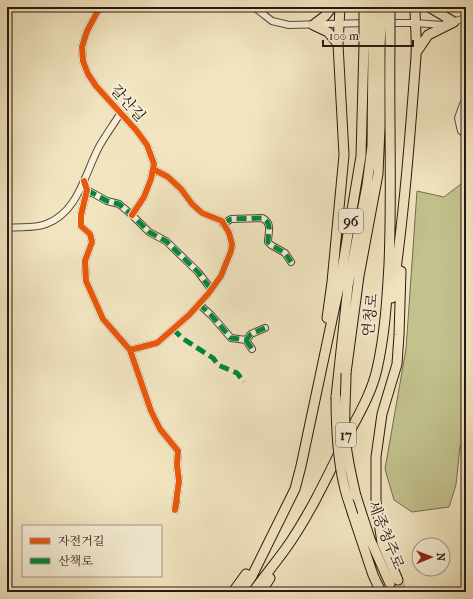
<svg xmlns="http://www.w3.org/2000/svg" width="473" height="599" font-family="'IM FELL French Canon','Noto Serif KR',serif">
  <style>
    .green { fill: #c2c28d; stroke: #756c4e }
    .lines { fill: none; stroke-linecap: round; stroke-linejoin: round }
    .highway-tunnel { stroke: #c9bc9d; stroke-width: 9; stroke-dasharray: 9 4.5; stroke-linecap: butt }
    .minor-casing { stroke: #5a4a3c; stroke-width: 8 }
    .highway-casing { stroke: #281710; stroke-width: 11 }
    .minor { stroke: #f6eed6; stroke-width: 6 }
    .highway { stroke: #f1e5c0; stroke-width: 9 }
    .highway-bridge-casing { stroke: #281710; stroke-width: 11; stroke-linecap: butt }
    .highway-bridge { stroke: #f1e5c0; stroke-width: 9 }
    .quiet { stroke: #00873e; stroke-width: 5; stroke-dasharray: 10 5; stroke-linecap: butt }
    .cycleway-casing { stroke: #f6eed6; stroke-width: 8 }
    .cycleway { stroke: #e8590c; stroke-width: 6 }
    .labels { text-anchor: middle; dominant-baseline: central; stroke-width: 4; stroke-linejoin: round; paint-order: stroke }
    .shield { fill: #f6eed6; stroke: #66584b; stroke-width: 1 }
    .shield-label { font-size: 14px; font-weight: bold; fill: #281710 }
    .street-label { font-size: 15px; fill: #281710; stroke: #f6eed6 }
  </style>
  <rect width="100%" height="100%" fill="#f1e5c0"/>
  <filter id="stains"><feTurbulence type="fractalNoise" baseFrequency=".005" numOctaves="4"/><feColorMatrix values="0 0 0 0 .2 0 0 0 0 .09 0 0 0 0 .02 0 0 0 .5 -.17"/></filter>
  <radialGradient id="worn" r=".72"><stop offset=".6" stop-color="#630" stop-opacity="0"/><stop offset="1" stop-color="#630" stop-opacity=".3"/></radialGradient>
  <path class="green" d="M466 171V442L460 446 456 485 449 507 412 512 394 500 385 469 406 349 417 191 444 197 461 184Z"/>
  <g class="lines">
    <path class="highway-tunnel" d="M398 580 403 592
      M390 584 394 592"/>
    <defs>
      <path id="minor" d="M100 7 87 31 82 47 83 61 88 74 96 86 136 130 147 145 154 164 151 179 144 197 132 215
        M254 7 272 21 289 25 367 23
        M387 23H415L442 25 466 18
        M466 103 463 104 458 118 461 131 466 134
        M84 181 87 190 81 215V226L90 234 92 242 85 261 86 281 103 319 130 350 151 411 160 429 178 451 177 465 179 481 175 510 177 500
        M87 190 107 201 119 204 132 215 149 232 166 241 198 272 211 289
        M223 224 231 219 262 218C273 223 268 232 268 242L271 245 285 253 291 262
        M7 228C20 226 33 229 46 224 79 212 85 172 100 145 106 135 113 125 120 114
        M199 304 212 316 231 338 246 340 251 334 265 328
        M246 340 252 349
        M130 350 157 343 189 315 208 294 221 276 231 251 232 244 229 233 222 221 202 213 192 204 181 189 168 177 153 169"/>
      <path id="highway" d="M332 7 325 16 313 25 328 32 338 44
        M429 7 454 22
        M416 53 428 35 454 22
        M392 298C404 217 410 137 416 56 417 40 415 23 415 7
        M327 318 332 282 344 155 338 44 340 7
        M346 373 359 276 378 174 380 127V47
        M336 397 348 286 367 185 372 146 373 47
        M356 496 370 539 390 584
        M353 515 373 575 379 588
        M398 580 382 543 376 501V457L382 414 397 364 399 335 401 271
        M233 592 246 574
        M241 592 252 576 295 489 301 466 340 282 361 156 364 45
        M253 592C265 575 279 559 291 541 313 508 330 471 348 435 359 414 372 392 377 369 385 334 387 299 389 264 392 191 389 119 390 47
        M261 592 270 578"/>
    </defs>
    <use href="#minor" class="minor-casing"/>
    <use href="#highway" class="highway-casing"/>
    <use href="#minor" class="minor"/>
    <use href="#highway" class="highway"/>
    <defs>
      <path id="highway-bridge" d="M364 45V7
        M373 47V7
        M380 47 382 7
        M390 47V7
        M346 373C346 397 343 421 346 444 348 462 352 479 356 496
        M336 397C336 426 337 456 344 485 346 495 350 505 353 515"/>
    </defs>
    <use href="#highway-bridge" class="highway-bridge-casing"/>
    <use href="#highway-bridge" class="highway-bridge"/>
    <path class="quiet" d="M87 190 107 201 119 204 132 215 149 232 166 241 198 272 211 289
      M223 224 231 219 262 218C273 223 268 232 268 242L271 245 285 253 291 262
      M199 304 212 316 231 338 246 340 251 334 265 328
      M173 329 182 338 213 358 218 365 237 373 244 382
      M246 340 252 349"/>
    <defs>
      <path id="cycleway" d="M100 7 87 31 82 47 83 61 88 74 96 86 136 130 147 145 154 164 151 179 144 197 132 215
        M84 181 87 190 81 215V226L90 234 92 242 85 261 86 281 103 319 130 350 151 411 160 429 178 451 177 465 179 481 175 510 177 500
        M130 350 157 343 189 315 208 294 221 276 231 251 232 244 229 233 222 221 202 213 192 204 181 189 168 177 153 169"/>
    </defs>
    <use href="#cycleway" class="cycleway-casing"/>
    <use href="#cycleway" class="cycleway"/>
  </g>
  <g class="labels">
    <g class="shield">
      <rect x="339" y="209" width="24" height="24" rx="3"/>
      <rect x="336" y="423" width="20" height="24" rx="3"/>
    </g>
    <g class="shield-label">
      <text x="351" y="221">96</text>
      <text x="346" y="435">17</text>
    </g>
    <g class="street-label">
      <text transform="translate(128 103) rotate(48)">갈산길</text>
      <text transform="translate(370 315) rotate(-84)">연청로</text>
      <text transform="translate(386 535) rotate(68)">세종청주로</text>
    </g>
  </g>
  <rect width="473" height="599" fill="none" stroke="#f1e5c0" stroke-width="24"/>
  <rect x="8" y="8" width="457" height="583" fill="none" stroke="#281710" stroke-width="2"/>
  <rect x="12" y="12" width="449" height="575" fill="none" stroke="#281710"/>
  <rect x="22" y="525" width="140" height="52" fill="#f6eed6" stroke="#a49887"/>
  <rect x="30" y="538" width="20" height="6" fill="#e8590c" stroke="#a49887"/>
  <text x="58" y="545" font-size="12" fill="#281710">자전거길</text>
  <rect x="30" y="558" width="20" height="6" fill="#00873e" stroke="#a49887"/>
  <text x="58" y="565" font-size="12" fill="#281710">산책로</text>
  <g transform="translate(431 557) rotate(89)"><circle r="19" fill="#f6eed6" stroke="#a49887"/>
  <path d="M0-3L7 15L0 10L-7 15Z" fill="#8f2418"/>
  <text y="-6" font-size="11" font-weight="bold" text-anchor="middle" fill="#281710">N</text>
  </g>
  <path d="M323 40v6h90v-6" fill="none" stroke="#281710" stroke-width="2"/>
  <text x="329" y="40" font-size="12" fill="#281710" stroke="#f6eed6" stroke-width="3" paint-order="stroke">100 m</text>
  <rect width="100%" height="100%" filter="url(#stains)"/>
  <rect width="100%" height="100%" fill="url(#worn)"/>
</svg>
